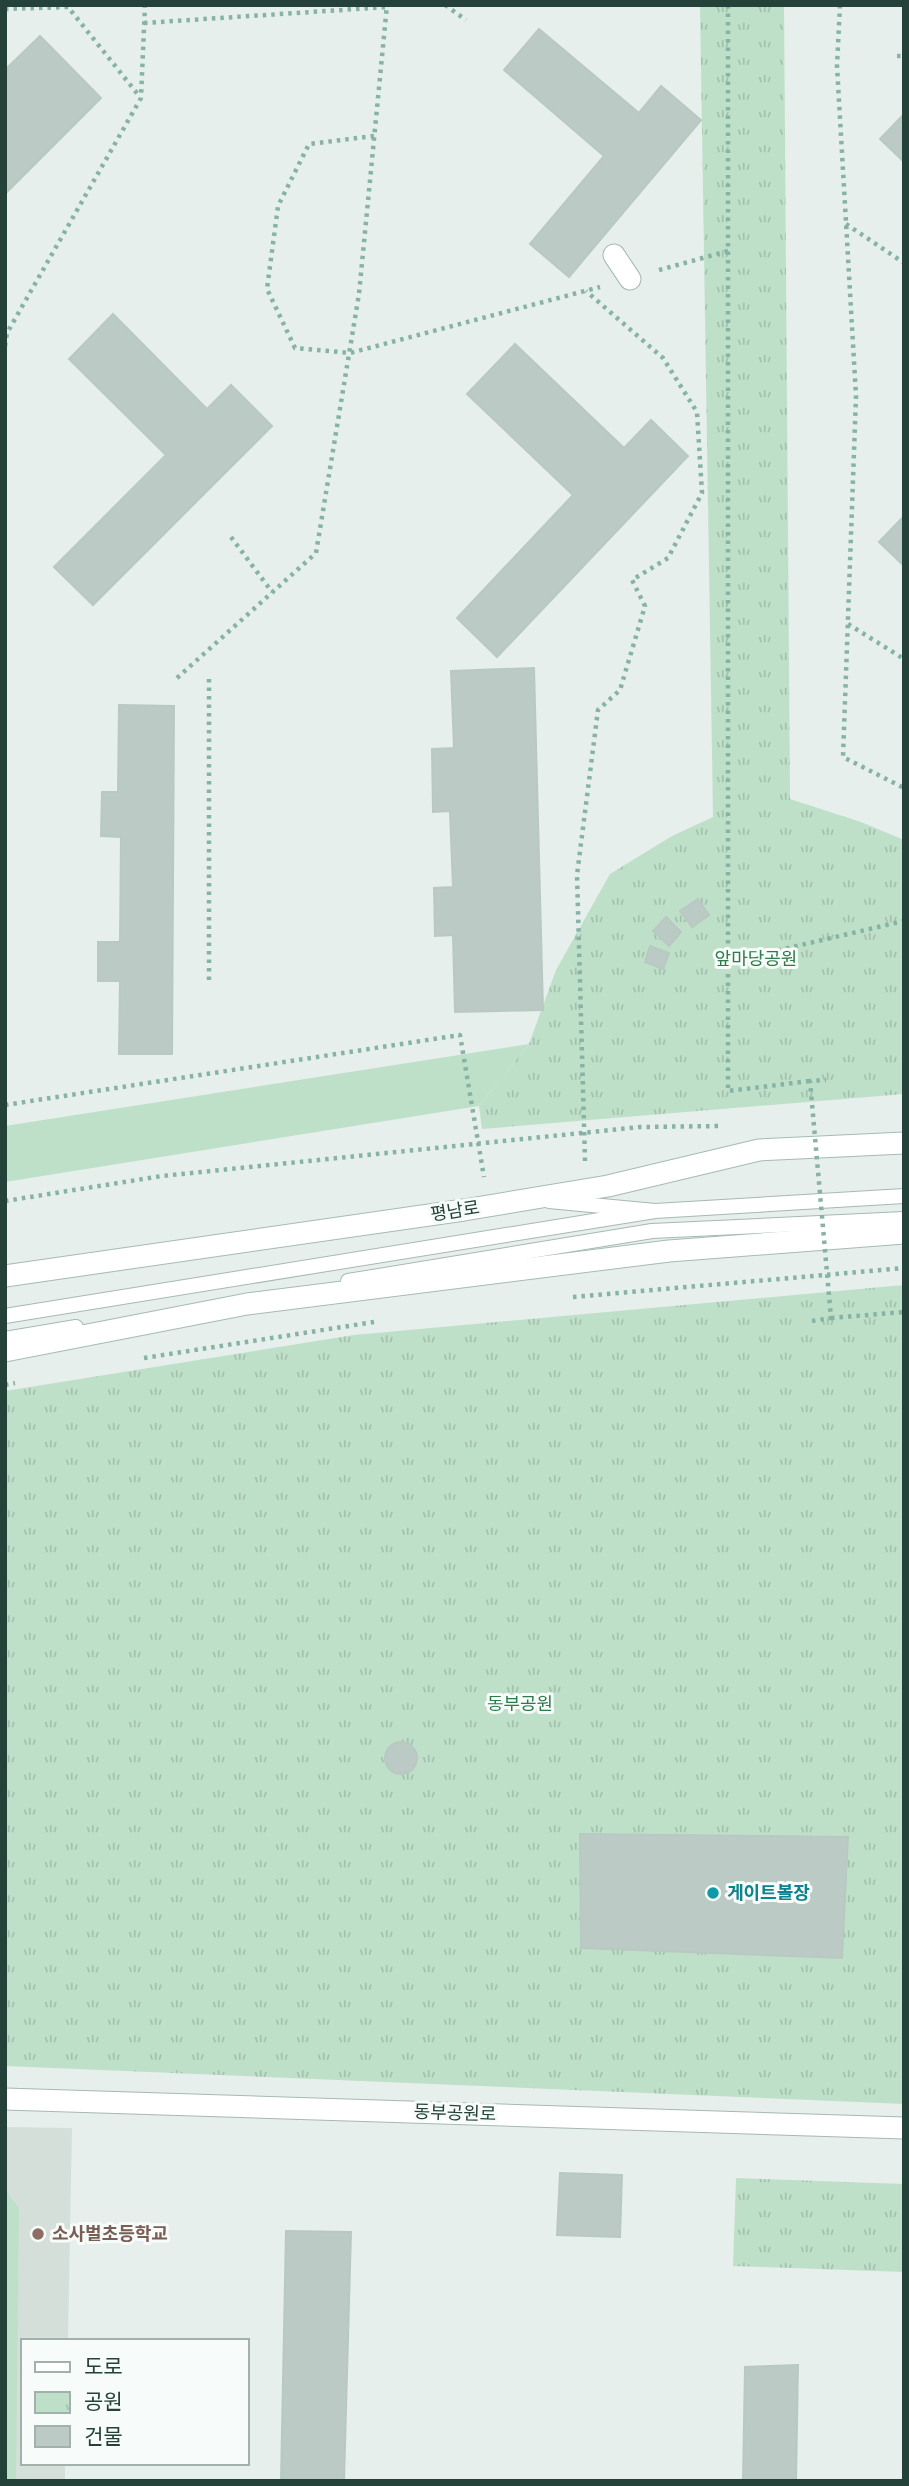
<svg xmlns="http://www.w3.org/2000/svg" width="909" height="2486" font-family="Rubik,'Noto Sans KR',sans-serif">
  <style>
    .built { fill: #d4dfda }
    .green { fill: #bfe0c8 }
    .park { fill: url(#park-tufts) }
    .building { fill: #bbcac4; stroke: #b8c9c2; stroke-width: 2 }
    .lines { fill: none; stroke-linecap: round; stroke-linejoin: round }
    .service-casing { stroke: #a8b8b2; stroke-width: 16 }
    .pedestrian-casing { stroke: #a8b8b2; stroke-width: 23 }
    .minor-casing { stroke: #a8b8b2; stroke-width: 23 }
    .secondary-casing { stroke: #a4bbb3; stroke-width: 23 }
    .path { stroke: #86b3a5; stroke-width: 4.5; stroke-dasharray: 3.5 5; stroke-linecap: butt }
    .service { stroke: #fff; stroke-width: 14 }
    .pedestrian { stroke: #fff; stroke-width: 21 }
    .minor { stroke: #fff; stroke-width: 21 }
    .secondary { stroke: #fff; stroke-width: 21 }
    .path-bridge { stroke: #86b3a5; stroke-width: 4.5; stroke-dasharray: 3.5 5; stroke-linecap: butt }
    .culture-dot { fill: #0f9aa8; stroke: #f7fbf9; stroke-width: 2.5 }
    .education-dot { fill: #8d6e63; stroke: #f7fbf9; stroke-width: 2.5 }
    .labels { text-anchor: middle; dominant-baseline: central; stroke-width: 6; stroke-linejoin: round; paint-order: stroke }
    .park-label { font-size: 18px; fill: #2d7a4b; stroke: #f7fbf9 }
    .street-label { font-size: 18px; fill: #24423a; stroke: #f7fbf9 }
    .culture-label { font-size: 18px; font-weight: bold; fill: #0d838f; stroke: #f7fbf9; text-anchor: start }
    .education-label { font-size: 18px; font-weight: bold; fill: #785e54; stroke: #f7fbf9; text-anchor: start }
  </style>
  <defs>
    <pattern id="park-tufts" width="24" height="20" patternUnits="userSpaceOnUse" patternTransform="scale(1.75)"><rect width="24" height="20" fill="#bfe0c8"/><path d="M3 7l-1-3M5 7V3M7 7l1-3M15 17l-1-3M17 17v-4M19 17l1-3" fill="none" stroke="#a4c1ad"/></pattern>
  </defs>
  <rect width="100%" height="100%" fill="#e6efeb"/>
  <path class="built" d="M5 2127 72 2128 68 2341H23V2463H65V2481H5Z"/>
  <path class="green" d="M529 1044 479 1106 5 1182V1126Z
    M5 2189 19 2208 16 2481H5Z"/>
  <path class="park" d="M700 5H784L790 799 861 822 904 840V1094L482 1129 479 1106 529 1044 556 970 610 874 672 836 713 817Z
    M904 1285V2104L5 2066V1391L354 1335Z
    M736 2178 904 2184V2272L733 2266Z"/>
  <path class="building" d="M539 29 639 113 661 86 701 120 569 277 530 244 604 156 504 70Z
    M40 36 101 98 5 194V70Z
    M904 114V162L880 139Z
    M113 314 207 409 231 385 272 426 93 605 54 567 166 455 69 359Z
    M515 344 624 448 651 420 688 456 497 657 457 618 573 495 467 394Z
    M904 516V566L879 542Z
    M534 668 543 1010 455 1012 453 935 435 936 434 888 453 887 450 811 433 812 432 749 454 748 451 671Z
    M119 705 174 706 172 1054H119L120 981H98V942H120L121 837 101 836 102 792H118Z
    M698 899 709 915 692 927 680 911Z
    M666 917 681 932 669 946 653 931Z
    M650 946 669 953 663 969 645 962Z
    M385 1758a16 16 0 1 1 32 0a16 16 0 1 1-32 0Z
    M580 1834 848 1837 842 1958 581 1948Z
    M560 2173 622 2175 620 2237 557 2235Z
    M286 2231 351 2232 344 2481H281Z
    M798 2365 796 2481H743L745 2367Z"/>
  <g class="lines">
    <defs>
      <path id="service" d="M549 1201 655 1211 904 1196
        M348 1281 652 1231 904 1219
        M5 1316 655 1211
        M5 1339 76 1327"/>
      <path id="pedestrian" d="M614 255 630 279"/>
      <path id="minor" d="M5 2099 904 2128"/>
      <path id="secondary" d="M5 1276 464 1210 608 1186 759 1150 904 1143
        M5 1351 247 1304 669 1251 904 1233"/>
    </defs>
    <use href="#service" class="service-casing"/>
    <use href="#pedestrian" class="pedestrian-casing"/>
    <use href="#minor" class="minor-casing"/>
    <use href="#secondary" class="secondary-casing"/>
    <path class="path" d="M445 5 466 20
      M728 5V1091L810 1081
      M840 5 837 66 856 396 843 757 904 788
      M5 9 68 7 140 97
      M144 23 387 7
      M897 56H904
      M374 136 309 144 278 206 267 289 295 348 350 353 600 287
      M846 224 904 263
      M659 270 728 251
      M5 346 7 333 141 98 145 5
      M231 537 272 592
      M848 624 904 659
      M177 678 316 553 359 294 387 5
      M209 679V980
      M728 962 904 921
      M5 1105 460 1035 484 1177
      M585 1161 577 875 598 710 620 690 645 606 632 580 668 558 702 493 697 412 663 358 586 291
      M5 1201 162 1176 640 1127 721 1126
      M573 1297 904 1268
      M831 1318 904 1312
      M144 1358 374 1322
      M5 1385 15 1383"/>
    <use href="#service" class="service"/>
    <use href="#pedestrian" class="pedestrian"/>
    <use href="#minor" class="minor"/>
    <use href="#secondary" class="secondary"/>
    <path class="path-bridge" d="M812 1321 831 1318 810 1081 826 1080"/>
  </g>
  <circle class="culture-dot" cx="713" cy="1893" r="7"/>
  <circle class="education-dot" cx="38" cy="2234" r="7"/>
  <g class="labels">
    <g class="park-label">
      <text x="756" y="959">앞마당공원</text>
      <text x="520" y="1704">동부공원</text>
    </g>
    <g class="street-label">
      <text transform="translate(455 1211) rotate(-9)">평남로</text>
      <text transform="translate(455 2113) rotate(2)">동부공원로</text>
    </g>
    <g class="culture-label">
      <text x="727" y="1893">게이트볼장</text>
    </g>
    <g class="education-label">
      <text x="52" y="2234">소사벌초등학교</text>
    </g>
  </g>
  <rect width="909" height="2486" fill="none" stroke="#24423a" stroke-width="14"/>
  <rect x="21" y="2339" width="228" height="126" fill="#f7fbf9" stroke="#a3b1ad" stroke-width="2"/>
  <rect x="35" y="2362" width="35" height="10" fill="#ffffff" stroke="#a3b1ad" stroke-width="2"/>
  <text x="84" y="2374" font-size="21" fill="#24423a">도로</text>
  <rect x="35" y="2392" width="35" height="21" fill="url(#park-tufts)" stroke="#a3b1ad" stroke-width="2"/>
  <text x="84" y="2409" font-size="21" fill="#24423a">공원</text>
  <rect x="35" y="2426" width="35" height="21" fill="#bbcac4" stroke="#a3b1ad" stroke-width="2"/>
  <text x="84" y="2444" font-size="21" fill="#24423a">건물</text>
</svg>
